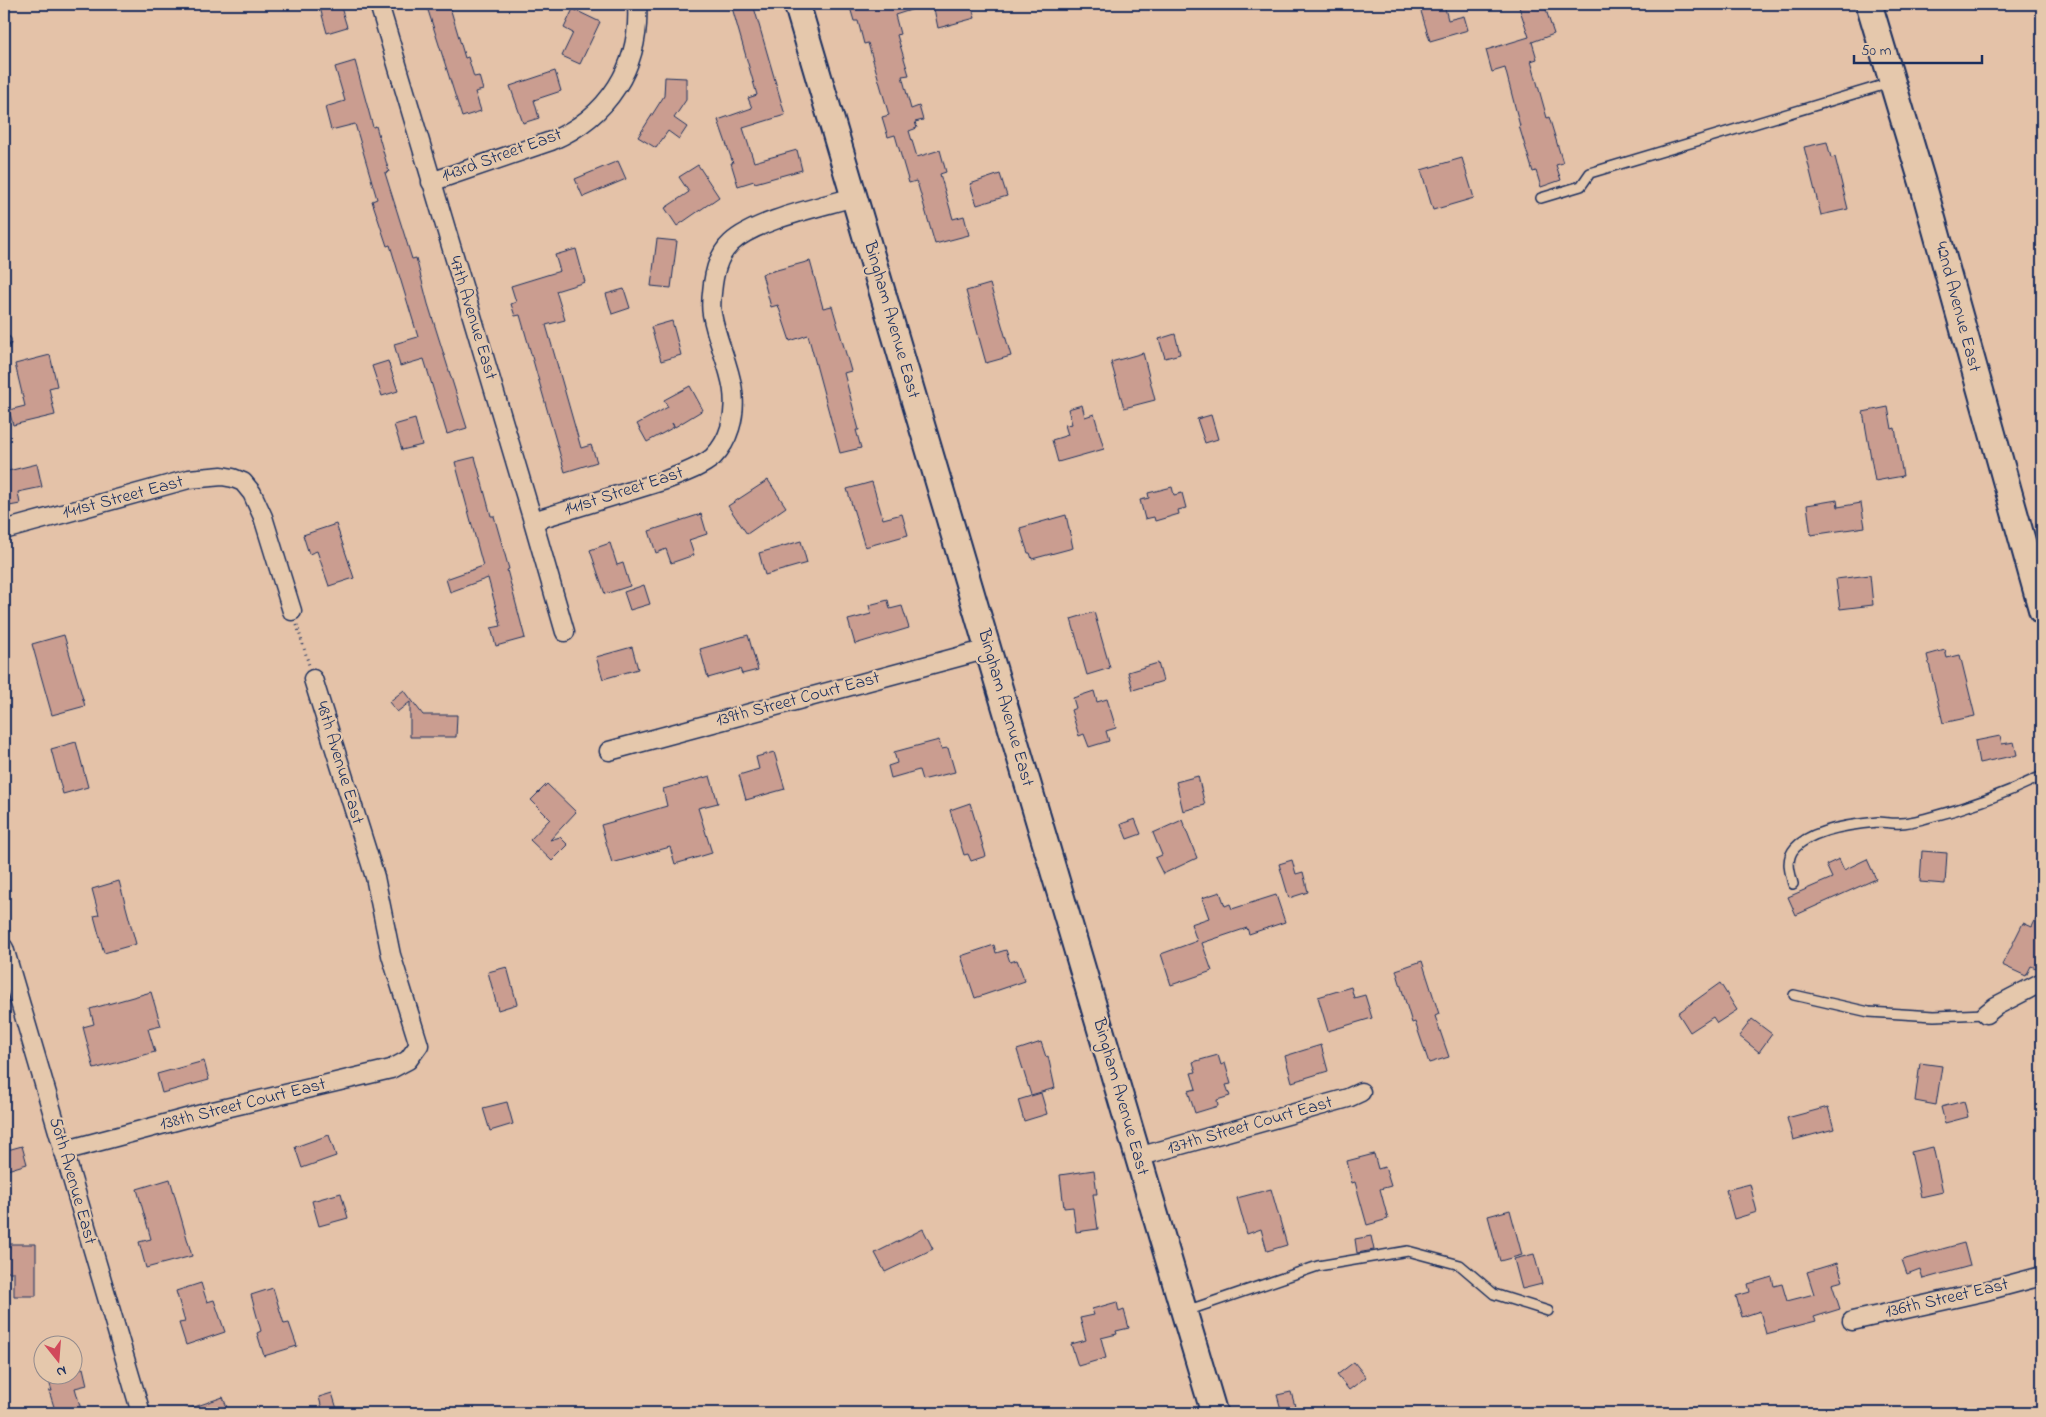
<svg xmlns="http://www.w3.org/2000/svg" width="2046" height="1417" font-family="'Indie Flower',sans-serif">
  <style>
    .building { fill: #ca9d90; stroke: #1b2f5e }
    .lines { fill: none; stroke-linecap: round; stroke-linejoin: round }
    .lane-casing { stroke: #1b2f5e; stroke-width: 12 }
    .street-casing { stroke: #1b2f5e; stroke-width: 21 }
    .secondary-casing { stroke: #1b2f5e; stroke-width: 29 }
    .path { stroke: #1b2f5e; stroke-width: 3; stroke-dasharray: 1 4; stroke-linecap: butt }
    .lane { stroke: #e5c8ac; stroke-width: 9 }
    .street { stroke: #e5c8ac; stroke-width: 18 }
    .secondary { stroke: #e5c8ac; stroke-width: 25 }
    .labels { text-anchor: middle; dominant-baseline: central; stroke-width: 4.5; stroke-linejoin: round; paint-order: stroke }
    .street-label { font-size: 18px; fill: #1b2f5e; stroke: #e5c8ac }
  </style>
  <rect width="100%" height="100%" fill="#e4c2a8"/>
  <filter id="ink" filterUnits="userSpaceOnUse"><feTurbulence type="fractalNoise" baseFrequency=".02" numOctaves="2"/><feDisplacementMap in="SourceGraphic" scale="10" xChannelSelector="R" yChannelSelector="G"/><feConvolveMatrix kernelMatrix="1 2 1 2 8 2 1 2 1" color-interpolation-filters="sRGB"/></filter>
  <g filter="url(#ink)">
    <path class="building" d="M319 4H340L347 27 327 33Z
      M426 4H449L465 58 468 57 474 77 479 76 483 90 475 92 481 111 462 117Z
      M731 4H753L785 115 743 128 754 162 797 150 802 170 755 183 754 181 738 186 731 163H733L718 120 752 108 748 98 757 95Z
      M849 4H920V7L895 15 900 34 897 35 909 75 902 76 911 109 919 106 923 120 915 122 917 128 909 131 917 157 940 150 946 172 940 174 953 219 964 216 969 235 935 244 918 185 916 181 909 183 895 135 888 137 882 117 889 115 868 43 864 44 858 21H854Z
      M933 4H971L975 18 938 28Z
      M1434 4H1444L1448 20 1464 16 1468 30 1430 41 1420 8Z
      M1518 4H1544L1554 34 1532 42 1537 59 1531 61 1547 118 1549 117 1563 163 1556 165 1561 180 1541 187 1536 171 1533 172 1519 126H1520L1505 68 1492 72 1486 50 1529 37Z
      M573 9 600 22 580 64 562 56 573 33 564 28Z
      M355 61 373 127 376 126 389 172 385 173 412 259 416 258 428 304 467 428 447 434 424 359 400 366 394 344 418 337 390 245 387 246 372 201 377 199 355 124 331 130 325 107 345 101 335 67Z
      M555 71 561 91 534 100 539 118 523 123 510 86Z
      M665 77 686 78V100L674 118 687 127 679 139 668 131 656 148 638 137 664 96Z
      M1827 142 1831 158 1835 157 1848 209 1821 215 1804 147Z
      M1462 158 1474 198 1433 210 1421 170Z
      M618 161 626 179 583 197 575 179Z
      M698 165 719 197 677 226 665 208 689 192 679 177Z
      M1000 174 1007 196 977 205 970 184Z
      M657 239 677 241 671 288 651 286Z
      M576 249 585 282 556 291 565 320 546 325 581 448 591 445 597 462 565 472 520 315 515 316 511 304 516 302 511 286 560 271 555 255Z
      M810 261 823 308 832 306 851 371 844 373 859 430H856L861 448 840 453 808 335 790 341 778 305 771 307 762 274Z
      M990 284 1011 356 986 363 966 291Z
      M624 289 630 308 612 314 606 294Z
      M672 321 681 355 661 361 651 327Z
      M1175 334 1180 354 1165 358 1159 339Z
      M1143 353 1155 400 1124 408 1111 362Z
      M50 355 57 386 49 388 55 415 13 425 9 410 25 406 15 364Z
      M388 361 398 391 382 396 372 366Z
      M690 386 703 410 675 427 672 423 674 427 647 442 637 424 668 407 664 400Z
      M1082 405 1085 417 1094 414 1104 449 1058 462 1052 440 1068 435 1065 425 1072 424 1068 409Z
      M1888 407 1892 429 1895 428 1903 476 1875 481 1863 412Z
      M1211 415 1218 439 1205 443 1197 419Z
      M415 419 422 445 402 450 394 425Z
      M475 457 491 516H494L509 569 507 570 525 638 496 646 491 628 501 626 488 578 450 592 446 579 483 566 455 462Z
      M37 464 42 487 18 492 20 504 4 507V472Z
      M768 480 786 507 747 534 728 506Z
      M872 482 883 519 902 514 908 535 865 547 847 489Z
      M1172 487 1174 495 1182 493 1186 508 1178 510 1179 514 1155 521 1154 517 1145 519 1140 500 1149 498 1148 493Z
      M1837 500 1838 507 1861 503 1865 527 1811 535 1807 505Z
      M701 514 707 534 689 540 694 555 671 563 666 549 656 553 649 531Z
      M1066 515 1073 548 1032 559 1030 553H1028L1026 547 1020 528Z
      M336 524 354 578 329 586 317 551 309 554 303 535Z
      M801 541 807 563 765 575 759 553Z
      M610 543 617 565 623 563 630 586 605 594 590 550Z
      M1870 575 1873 605 1840 609 1836 579Z
      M644 585 650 604 630 610 624 592Z
      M888 600 890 609 902 606 909 628 855 644 848 620 871 614 869 605Z
      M1094 612 1110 668 1087 675 1071 619Z
      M64 635 85 706 52 715 32 644Z
      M748 635 758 670 742 674 740 669 708 678 700 649Z
      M632 647 638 669 603 679 596 657Z
      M1945 650 1947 658 1960 655 1975 716 1943 723 1927 655Z
      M1158 663 1163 681 1133 690 1128 672Z
      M404 690 423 715H457L456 737H410V702L397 712 389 702Z
      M1094 691 1097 702 1107 699 1116 728 1106 731 1109 741 1089 747 1084 734 1079 736 1071 710 1076 708 1073 698Z
      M2000 736 2002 744 2014 742 2017 755 1979 763 1975 741Z
      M939 740 941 749 948 748 955 772 922 780 919 770 891 778 888 766 897 763 894 752Z
      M76 742 88 787 63 794 51 749Z
      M774 752 785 789 746 800 739 775 759 769 756 757Z
      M710 776 718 803 698 808 712 853 675 864 670 847 612 863 601 825 667 806 663 789Z
      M1198 776 1205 805 1183 811 1176 782Z
      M547 784 576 812 550 840 560 837 568 845 552 861 530 840 550 819 531 800Z
      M970 803 986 856 971 861 968 854 964 855 950 810Z
      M1135 819 1141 834 1127 839 1121 824Z
      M1182 820 1197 858 1163 874 1155 858 1162 855 1153 833Z
      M1922 851 1947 853 1945 884 1920 882Z
      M1839 859 1844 870 1867 859 1876 879 1796 915 1788 897 1832 878 1826 865Z
      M1292 860 1296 874 1303 872 1308 892 1289 898 1279 864Z
      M119 881 136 944 104 953 94 916 99 915 92 889Z
      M1220 892 1225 906 1230 904 1232 909 1276 895 1285 922 1249 934 1247 928 1202 943 1212 971 1171 985 1161 954 1197 941 1191 924 1209 918 1202 898Z
      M2042 906V956L2036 968 2031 966 2026 976 2002 965 2023 923 2032 927Z
      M994 945 996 953 1006 950 1010 962 1017 960 1025 981 975 998 961 956Z
      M1422 961 1439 1014 1435 1016 1449 1057 1429 1063 1415 1022 1412 1023 1396 970Z
      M507 967 517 1004 498 1010 488 972Z
      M1720 983 1737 1010 1717 1023 1713 1017 1690 1032 1678 1013Z
      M1351 987 1354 998 1365 995 1372 1018 1328 1031 1318 997Z
      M151 992 161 1026 148 1029 155 1052 94 1069 83 1027 94 1024 90 1009Z
      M1752 1019 1772 1034 1759 1052 1739 1036Z
      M1041 1042 1046 1057 1048 1056 1055 1088 1031 1095 1017 1050Z
      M1321 1045 1328 1071 1292 1082 1285 1056Z
      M1218 1055 1221 1065 1225 1063 1231 1084 1226 1085 1230 1096 1217 1100 1218 1106 1195 1113 1188 1091 1196 1089 1191 1073 1196 1072 1193 1062Z
      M204 1061 209 1080 162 1093 157 1074Z
      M1920 1063 1942 1066 1936 1105 1915 1101Z
      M1041 1093 1047 1114 1024 1121 1018 1100Z
      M1964 1101 1968 1117 1945 1123 1941 1107Z
      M507 1102 513 1124 490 1131 483 1108Z
      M1828 1107 1834 1129 1793 1140 1787 1118Z
      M329 1135 336 1156 302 1168 295 1147Z
      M22 1146 27 1164 4 1171V1151Z
      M1933 1147 1943 1192 1921 1197 1911 1152Z
      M1374 1154 1378 1169 1385 1167 1391 1186 1380 1189 1388 1219 1367 1225 1355 1182 1352 1183 1347 1161Z
      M1094 1170 1097 1194H1093L1098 1229 1076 1232 1073 1207 1064 1208 1060 1175Z
      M170 1179 192 1256 146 1268 139 1242 151 1239 137 1189Z
      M1750 1184 1757 1212 1734 1219 1726 1190Z
      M1271 1189 1287 1245 1267 1251 1261 1229 1247 1234 1237 1198Z
      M341 1193 348 1218 319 1226 312 1201Z
      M1510 1210 1522 1255 1500 1261 1488 1216Z
      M923 1229 933 1249 885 1272 875 1253Z
      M1371 1236 1374 1250 1357 1253 1355 1239Z
      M1964 1243 1970 1266 1923 1279 1920 1269 1907 1274 1902 1260Z
      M6 1244H36V1296H14V1272H6Z
      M1534 1254 1542 1284 1522 1289 1514 1259Z
      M1837 1263 1843 1281 1832 1284 1840 1309 1814 1317 1816 1321 1766 1334 1760 1311 1742 1317 1736 1296 1750 1292 1748 1284 1772 1277 1774 1286 1782 1284 1787 1301 1814 1294 1807 1272Z
      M201 1283 207 1302 214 1300 225 1332 186 1345 179 1323 185 1322 176 1291Z
      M273 1288 284 1324 289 1323 297 1346 264 1356 257 1333 261 1331 251 1295Z
      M1117 1302 1119 1312 1124 1310 1129 1328 1116 1331 1117 1334 1101 1338 1106 1358 1078 1366 1071 1344 1086 1340 1080 1318 1094 1315 1092 1309Z
      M1354 1362 1366 1377 1349 1390 1337 1375Z
      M83 1368 87 1385 75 1388 82 1413H56L49 1391H52L48 1378 62 1374H72V1371Z
      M1291 1392 1297 1413H1282L1277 1395Z
      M332 1393 337 1409 323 1413 319 1397Z
      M223 1397 229 1413H184L183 1411Z"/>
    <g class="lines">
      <defs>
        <path id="lane" d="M1541 198 1581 186 1590 173 1890 83
          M4 343 6 341
          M1793 884C1790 872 1785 859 1795 848 1812 829 1854 824 1878 822 1885 822 1893 824 1901 823 1909 823 1919 820 1927 818 1967 808 2005 794 2042 776
          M1794 995 1869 1012 1934 1016 1986 1014
          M1186 1311 1318 1266 1408 1251 1460 1265 1494 1294 1548 1311"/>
        <path id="street" d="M379 4 533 521 565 632
          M431 182 551 141C608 117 641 66 637 4
          M533 521 666 480C681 474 700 468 713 457 721 449 727 438 730 428 743 386 719 354 712 314 710 304 712 293 713 284 715 269 720 253 731 243 756 220 820 207 854 197
          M4 530 189 479 222 476 233 478 243 482 252 493 263 517 292 611
          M609 751 988 649
          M4 948 141 1413
          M1986 1014 1996 1006 2042 982
          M63 1151 213 1111 391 1069 408 1060 419 1045 391 955 375 877 313 679
          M1138 1157 1348 1098 1361 1092
          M1852 1321 1982 1292 2042 1276"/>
        <path id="secondary" d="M797 4 1214 1413
          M1869 4 1922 181 2042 611"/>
      </defs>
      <use href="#lane" class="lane-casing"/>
      <use href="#street" class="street-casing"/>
      <use href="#secondary" class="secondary-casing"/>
      <path class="path" d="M297 625 309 665"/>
      <use href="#lane" class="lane"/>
      <use href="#street" class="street"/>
      <use href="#secondary" class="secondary"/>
    </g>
  </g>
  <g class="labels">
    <g class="street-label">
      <text transform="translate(502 156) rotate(-20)">143rd Street East</text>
      <text transform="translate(1957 307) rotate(75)">42nd Avenue East</text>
      <text transform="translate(472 318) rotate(73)">47th Avenue East</text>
      <text transform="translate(891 320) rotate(74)">Bingham Avenue East</text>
      <text transform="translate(624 492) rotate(-18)">141st Street East</text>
      <text transform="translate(123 498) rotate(-15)">141st Street East</text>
      <text transform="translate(798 700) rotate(-15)">139th Street Court East</text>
      <text transform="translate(1005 708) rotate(74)">Bingham Avenue East</text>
      <text transform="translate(339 763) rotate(73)">48th Avenue East</text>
      <text transform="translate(1120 1097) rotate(74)">Bingham Avenue East</text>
      <text transform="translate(243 1105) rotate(-14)">138th Street Court East</text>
      <text transform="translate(1250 1126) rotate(-16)">137th Street Court East</text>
      <text transform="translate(72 1181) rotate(74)">50th Avenue East</text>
      <text transform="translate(1947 1299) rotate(-13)">136th Street East</text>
    </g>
  </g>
  <rect width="2046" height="1417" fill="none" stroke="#e5c8ac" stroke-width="20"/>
  <rect x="10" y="10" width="2026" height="1397" fill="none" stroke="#1b2f5e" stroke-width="2" filter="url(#ink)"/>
  <g transform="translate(58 1360) rotate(163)"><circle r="24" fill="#e5c8ac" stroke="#948b8d"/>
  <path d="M0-4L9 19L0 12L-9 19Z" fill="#d1495b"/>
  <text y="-8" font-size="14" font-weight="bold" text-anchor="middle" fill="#1b2f5e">N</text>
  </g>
  <path d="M1854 55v8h128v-8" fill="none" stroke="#1b2f5e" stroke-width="2.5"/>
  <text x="1861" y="55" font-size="15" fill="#1b2f5e" stroke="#e5c8ac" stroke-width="4" paint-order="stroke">50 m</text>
</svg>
